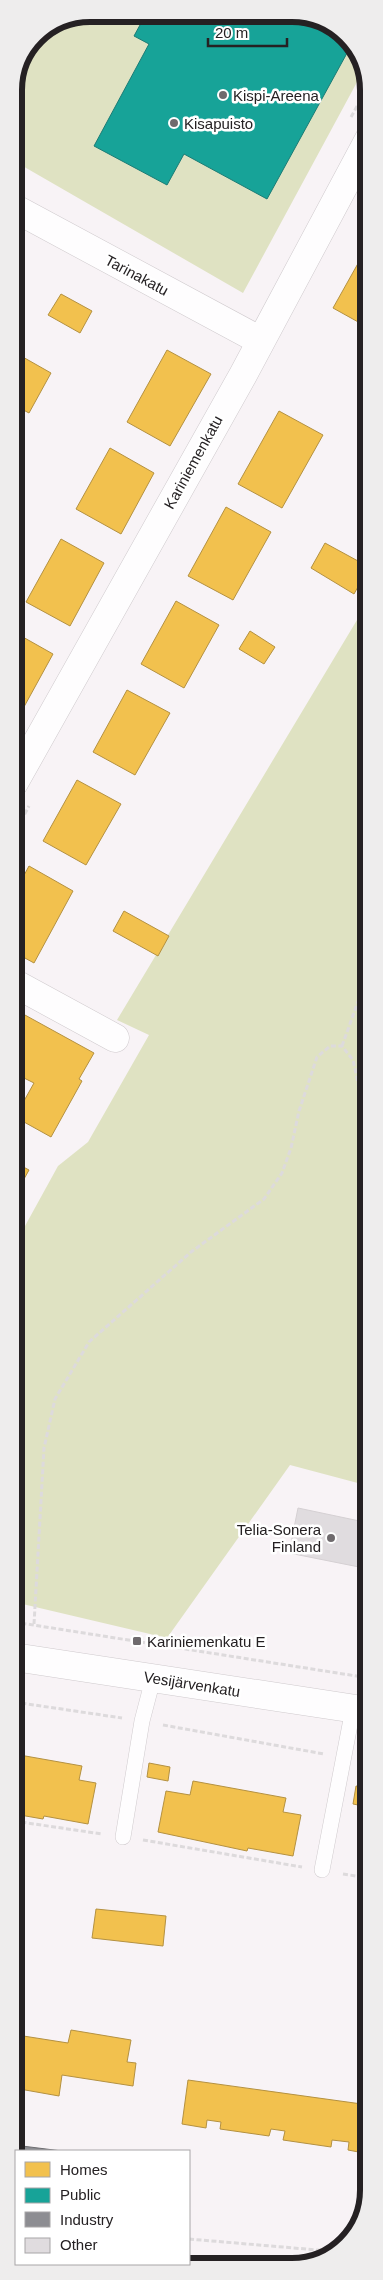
<svg xmlns="http://www.w3.org/2000/svg" width="383" height="2280" font-family="Arial,sans-serif">
  <style>
    .green { fill: #dfe2c2 }
    .homes { fill: #f2c14e; stroke: #b49141 }
    .public { fill: #17a398; stroke: #1b7c75 }
    .industry { fill: #8d8d92; stroke: #6e6d71 }
    .building { fill: #e0dcdf; stroke: #d5d0d3 }
    .lines { fill: none; stroke-linecap: round; stroke-linejoin: round }
    .lane-casing { stroke: #cfcacd; stroke-width: 16 }
    .street-casing { stroke: #cfcacd; stroke-width: 29 }
    .secondary-casing { stroke: #cfcacd; stroke-width: 29 }
    .path { stroke: #dddadc; stroke-width: 3; stroke-dasharray: 5 2.5; stroke-linecap: butt }
    .lane { stroke: #fefdfe; stroke-width: 15 }
    .street { stroke: #fefdfe; stroke-width: 28 }
    .secondary { stroke: #fefdfe; stroke-width: 28 }
    .poi-dot { fill: #6f6a6d; stroke: #fff; stroke-width: 2 }
    .labels { text-anchor: middle; dominant-baseline: central; stroke-width: 5; stroke-linejoin: round; paint-order: stroke }
    .poi-label { font-size: 15px; fill: #252123; stroke: #fff; text-anchor: start }
    .street-label { font-size: 15px; fill: #252123; stroke: #fff }
    .rim { fill: none; stroke: #252123; stroke-width: 6 }
  </style>
  <rect width="100%" height="100%" fill="#f8f3f6"/>
  <path class="green" d="M90 14 312 16 350 40 363 71 243 293 14 161V85L36 36Z
    M369 600V1486L290 1465 167 1638 14 1602V1246L58 1166 88 1142 149 1035 117 1020Z"/>
  <path class="homes" d="M365 251 369 254V328L333 308Z
    M61 294 92 311 80 333 48 315Z
    M167 350 211 374 170 446 127 422Z
    M14 352 51 373 29 413 14 405Z
    M279 411 323 435 282 508 238 484Z
    M110 448 154 473 121 534 76 509Z
    M226 507 271 532 233 600 188 576Z
    M61 539 104 563 70 626 26 602Z
    M325 543 369 567 354 594 311 568Z
    M176 601 219 625 184 688 141 664Z
    M250 631 275 647 264 664 239 649Z
    M14 632 53 654 19 716 14 713Z
    M127 690 170 713 135 775 93 752Z
    M77 780 121 804 86 865 43 841Z
    M29 866 73 891 34 963 14 952V894Z
    M124 911 169 936 158 956 113 931Z
    M14 1009 94 1053 79 1079 82 1081 51 1137 15 1117 34 1083 14 1073Z
    M14 1162 29 1170 14 1197Z
    M14 1754 82 1766 79 1780 96 1783 88 1824 44 1816 43 1819 14 1814Z
    M149 1763 170 1767 168 1781 147 1777Z
    M193 1781 286 1798 283 1812 301 1815 293 1856 248 1848 247 1851 158 1832 166 1791 190 1795Z
    M356 1786 369 1788 368 1807 353 1804Z
    M368 1825H369V1867L360 1866Z
    M96 1909 166 1916 163 1946 92 1938Z
    M71 2030 131 2040 127 2062 136 2063 133 2086 62 2075 59 2096 14 2088V2054L17 2035 68 2043Z
    M188 2080 369 2105V2154L348 2150 349 2142 332 2140 331 2147 283 2140 285 2131 271 2129 269 2136 220 2129 221 2122 207 2120 206 2128 182 2124Z"/>
  <path class="public" d="M146 14 312 16 350 40 352 44 267 199 184 154 167 185 94 146 149 44 134 36Z"/>
  <path class="industry" d="M14 2145 62 2151H16V2177L14 2176Z"/>
  <path class="building" d="M298 1508 369 1523V1569L289 1553Z"/>
  <g class="lines">
    <defs>
      <path id="lane" d="M123 1837 142 1721 153 1679
        M322 1870 353 1709"/>
      <path id="street" d="M14 208 261 341
        M14 783 243 375 369 139
        M14 983 115 1038"/>
      <path id="secondary" d="M14 1657 369 1711"/>
    </defs>
    <use href="#lane" class="lane-casing"/>
    <use href="#street" class="street-casing"/>
    <use href="#secondary" class="secondary-casing"/>
    <path class="path" d="M351 117 369 85
      M14 834 29 806
      M342 1046 369 971
      M14 1622 369 1678
      M34 1624 44 1448 55 1399 89 1342 191 1252 264 1199 282 1173 291 1148 299 1111 317 1057 330 1046H342L353 1060 369 1133
      M14 1702 122 1718
      M163 1725 324 1754
      M14 1821 102 1834
      M143 1840 302 1867
      M343 1874 369 1878
      M189 2239 329 2251"/>
    <use href="#lane" class="lane"/>
    <use href="#street" class="street"/>
    <use href="#secondary" class="secondary"/>
  </g>
  <g class="poi-dot">
    <circle cx="223" cy="95" r="5"/>
    <circle cx="174" cy="123" r="5"/>
    <circle cx="331" cy="1538" r="5"/>
    <rect x="132" y="1636" width="10" height="10" rx="2.5"/>
  </g>
  <g class="labels">
    <g class="poi-label">
      <text x="233" y="95">Kispi-Areena</text>
      <text x="184" y="123">Kisapuisto</text>
      <text x="321" y="1529" text-anchor="end">Telia-Sonera<tspan x="321" dy="17">Finland</tspan></text>
      <text x="147" y="1641">Kariniemenkatu E</text>
    </g>
    <g class="street-label">
      <text transform="translate(137 275) rotate(28)">Tarinakatu</text>
      <text transform="translate(193 462) rotate(-61)">Kariniemenkatu</text>
      <text transform="translate(192 1684) rotate(9)">Vesijärvenkatu</text>
    </g>
  </g>
  <path d="M0 0H383V2280H0ZM90 22H292A68 68 0 0 1 360 90V2190A68 68 0 0 1 292 2258H90A68 68 0 0 1 22 2190V90A68 68 0 0 1 90 22Z" fill="#eeeded" fill-rule="evenodd"/>
  <path class="rim" d="M90 22H292A68 68 0 0 1 360 90V2190A68 68 0 0 1 292 2258H90A68 68 0 0 1 22 2190V90A68 68 0 0 1 90 22Z"/>
  <rect x="15" y="2150" width="175" height="115" fill="#ffffff" stroke="#a8a6a7"/>
  <rect x="25" y="2162" width="25" height="15" fill="#f2c14e" stroke="#a8a6a7"/>
  <text x="60" y="2175" font-size="15" fill="#252123">Homes</text>
  <rect x="25" y="2188" width="25" height="15" fill="#17a398" stroke="#a8a6a7"/>
  <text x="60" y="2200" font-size="15" fill="#252123">Public</text>
  <rect x="25" y="2212" width="25" height="15" fill="#8d8d92" stroke="#a8a6a7"/>
  <text x="60" y="2225" font-size="15" fill="#252123">Industry</text>
  <rect x="25" y="2238" width="25" height="15" fill="#e0dcdf" stroke="#a8a6a7"/>
  <text x="60" y="2250" font-size="15" fill="#252123">Other</text>
  <path d="M208 38v8h79v-8" fill="none" stroke="#252123" stroke-width="2.5"/>
  <text x="215" y="38" font-size="15" fill="#252123" stroke="#ffffff" stroke-width="4" paint-order="stroke">20 m</text>
</svg>
